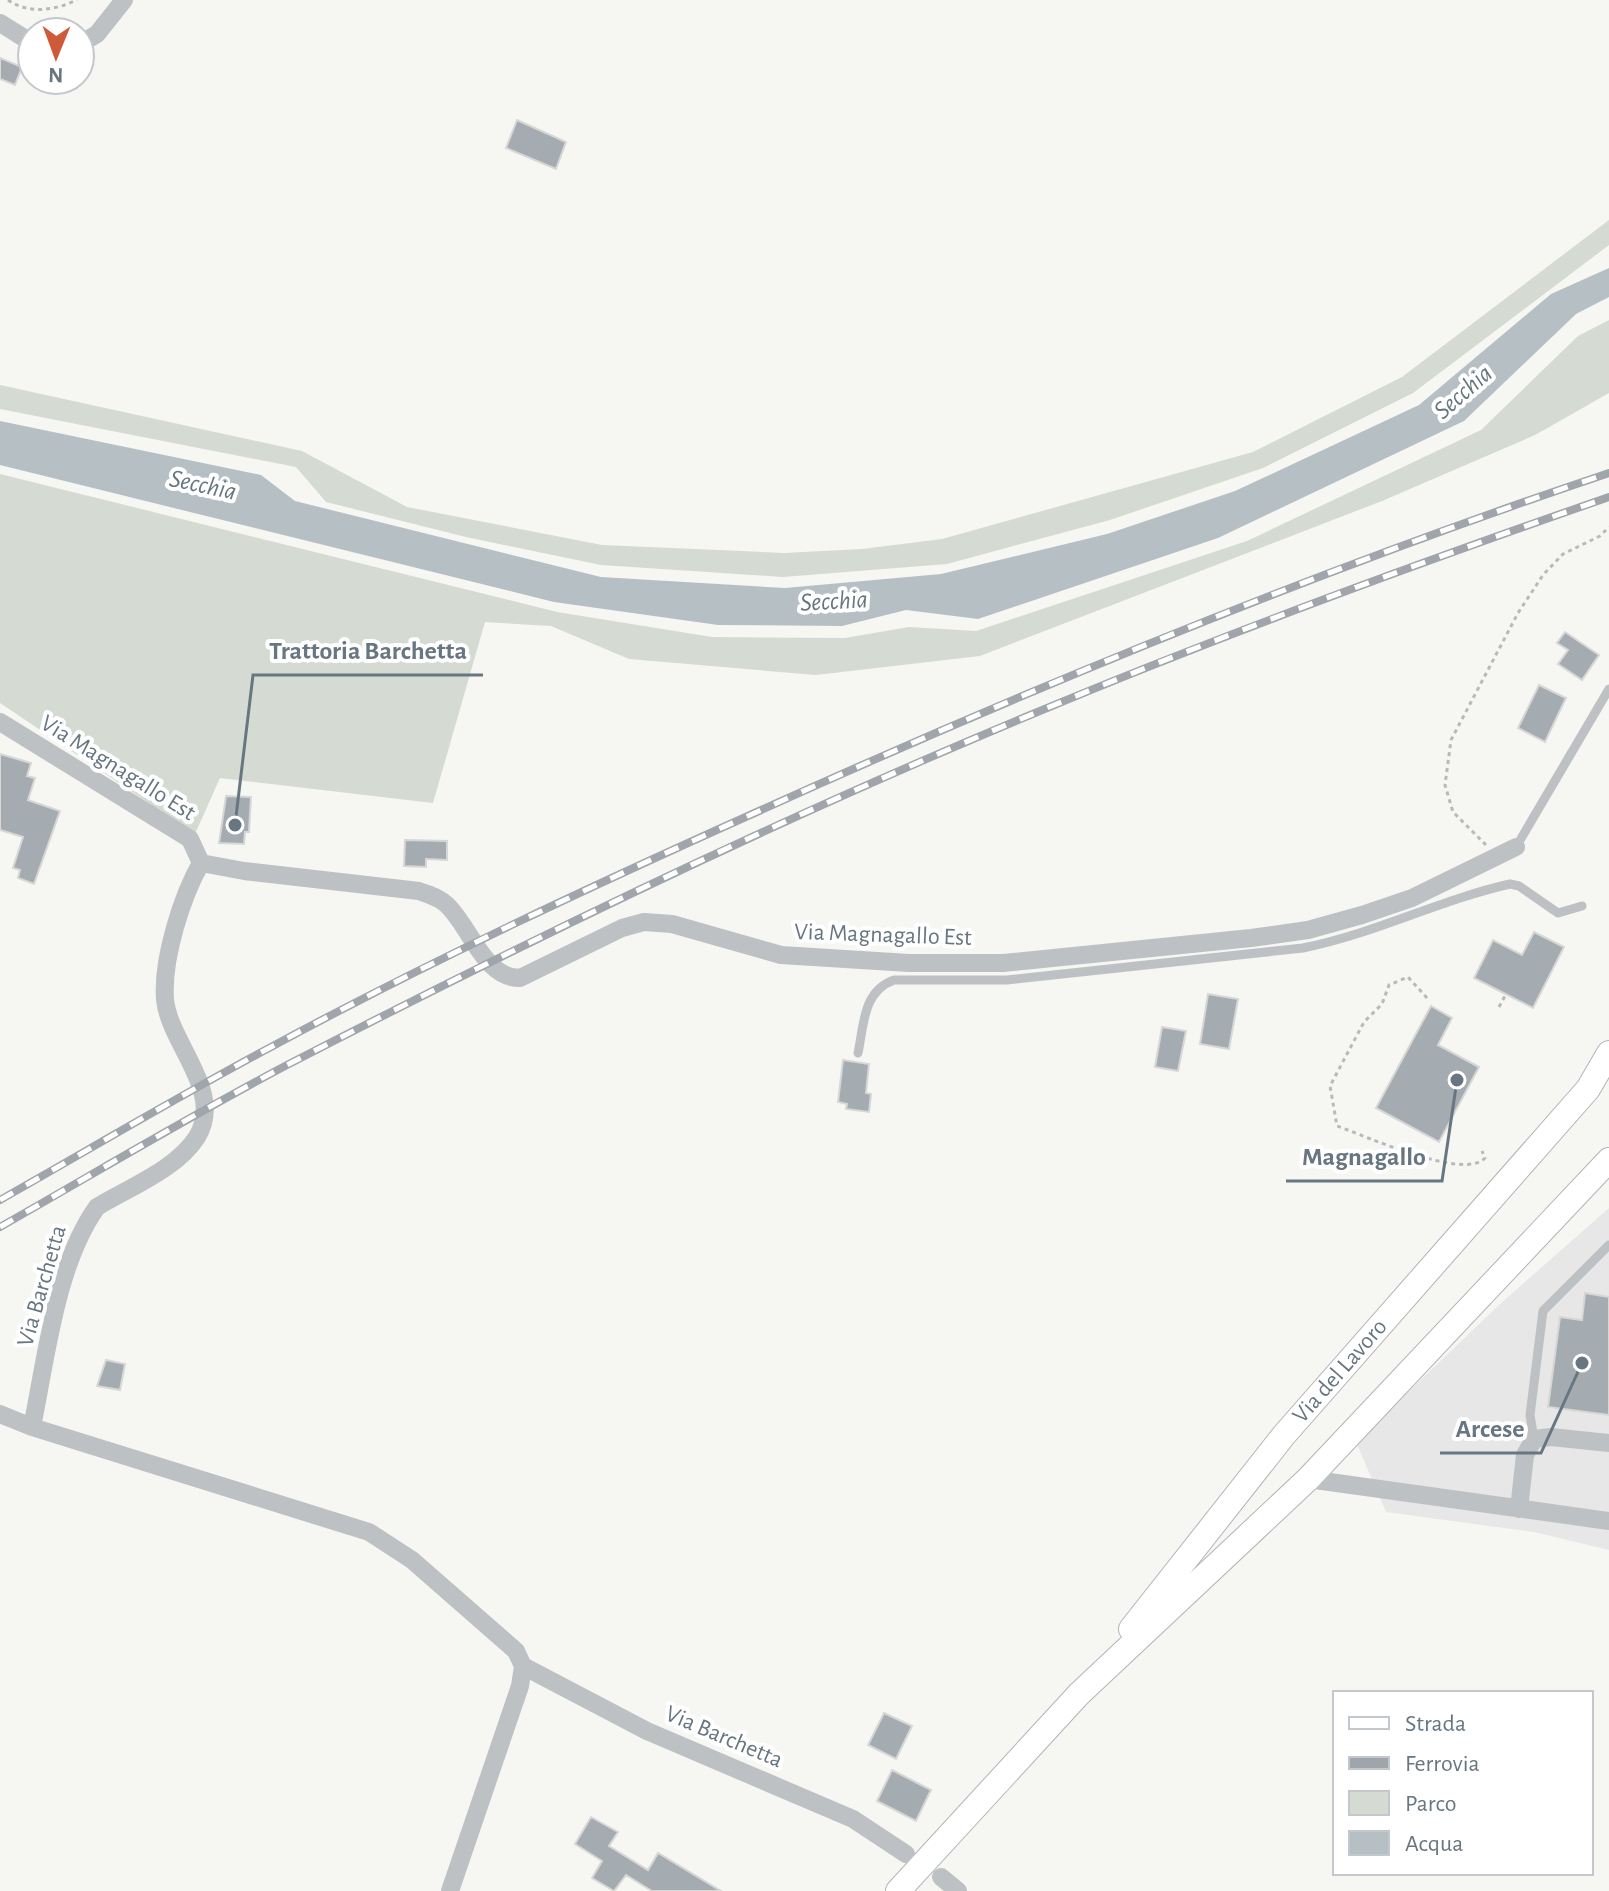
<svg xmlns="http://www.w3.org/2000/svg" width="1609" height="1891" font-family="'Alegreya Sans',sans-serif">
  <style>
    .built { fill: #e6e7e6 }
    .green { fill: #d5dad3 }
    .water { fill: #b6c0c4 }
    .building { fill: #a5acb1; stroke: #d7d7d6; stroke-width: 2 }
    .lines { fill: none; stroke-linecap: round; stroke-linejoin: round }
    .secondary-casing { stroke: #b0b5b9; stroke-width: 26 }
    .path { stroke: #b7babc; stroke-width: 3; stroke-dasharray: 4 4; stroke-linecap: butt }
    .lane { stroke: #bdc1c4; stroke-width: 9 }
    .street { stroke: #bdc1c4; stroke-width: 18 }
    .secondary { stroke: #fff; stroke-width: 24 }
    .rail-casing { stroke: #9fa5aa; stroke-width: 8 }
    .rail { stroke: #fff; stroke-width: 5; stroke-dasharray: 15; stroke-linecap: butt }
    .labels { text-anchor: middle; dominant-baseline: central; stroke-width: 8; stroke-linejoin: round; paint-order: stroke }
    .street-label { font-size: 24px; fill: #687681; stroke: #fff }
    .water-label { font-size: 26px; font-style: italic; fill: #64777d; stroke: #fff }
    .leader { fill: none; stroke: #687681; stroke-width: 3 }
    .callout-dot { fill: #687681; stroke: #fff; stroke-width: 3 }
    .callout-label { font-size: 26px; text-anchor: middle; font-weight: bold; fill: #687681; stroke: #fff; stroke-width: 8; stroke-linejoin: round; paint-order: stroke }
  </style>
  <rect width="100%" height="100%" fill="#f6f6f3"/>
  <path class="built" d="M1609 1208V1550L1534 1532 1386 1512 1356 1442 1500 1304Z"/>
  <path class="green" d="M1609 220V245L1413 393 1263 468 1110 520 947 564 783 577 601 565 466 537 326 502 296 467 0 409V385L302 451 407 507 602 545 784 553 862 549 942 539 1253 452 1402 377Z
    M1609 320V393L1535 435 1382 501 980 656 816 675 629 659 551 626 485 622 433 803 220 778 195 834 0 703V474L557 612 712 637 845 638 909 627 976 631 1247 541 1481 430 1578 336Z"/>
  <path class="water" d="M1609 268V297L1576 314 1464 421 1218 538 978 619 906 610 842 626 718 625 554 602 0 465V421L261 475 295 501 601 577 785 588 941 574 1107 534 1235 491 1419 405 1551 294Z"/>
  <path class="building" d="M0 58 22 67 15 85 0 79Z
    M517 120 566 142 556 169 506 148Z
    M1565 632 1599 655 1582 680 1558 664 1568 650 1557 643Z
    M1539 685 1566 698 1545 742 1518 728Z
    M0 754 31 763 27 776 35 778 28 800 60 811 34 884 18 878 20 870 13 868 23 837 0 830Z
    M226 796 251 797 249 832H245L244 844 219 843Z
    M405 840 447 841V860L426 859V867L404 866Z
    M1534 932 1564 947 1533 1008 1474 978 1493 940 1522 955Z
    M1208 994 1238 999 1229 1049 1200 1044Z
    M1431 1006 1452 1018 1438 1045 1479 1067 1439 1142 1376 1108Z
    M1162 1027 1186 1031 1178 1071 1155 1067Z
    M843 1060 869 1064 866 1093 871 1094 869 1112 846 1109 847 1104 838 1102Z
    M1585 1293 1609 1297V1415L1548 1407 1560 1317 1582 1320Z
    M106 1360 125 1364 120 1390 97 1386Z
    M884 1713 912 1726 896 1759 868 1745Z
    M892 1770 931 1790 916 1821 877 1801Z
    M591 1817 618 1832 609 1846 648 1870 658 1853 721 1891H652L626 1875 614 1891 592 1878 602 1861 575 1844Z"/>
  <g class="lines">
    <defs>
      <g id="secondary">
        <path id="s1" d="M1131 1629 1284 1435 1588 1089 1609 1053"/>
        <path d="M898 1891 1079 1694 1308 1479 1609 1160"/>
      </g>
    </defs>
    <use href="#secondary" class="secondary-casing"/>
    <path class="path" d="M8 0C30 15 55 10 77 0
      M1486 845 1453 812 1445 785 1451 740 1518 613 1543 575 1563 554 1600 536 1609 527
      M1427 998 1408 977 1389 985 1382 1004 1364 1022 1330 1086 1337 1126C1366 1136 1464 1181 1485 1158L1482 1151
      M1499 1007 1506 994"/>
    <path class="lane" d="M1516 847 1609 689
      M858 1053C864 1024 863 991 894 980H1007L1303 948C1374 934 1439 900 1510 884L1519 886 1558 913 1582 906
      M1534 1439 1530 1415 1543 1311 1609 1245"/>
    <path class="street" d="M0 23 32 43
      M80 44 97 34 124 0
      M0 722 190 839 201 863 244 871 419 891C429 895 439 897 447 905 471 928 484 978 520 978L622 928 644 922 672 924 781 955 909 963H1003L1251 938 1308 930 1362 915 1412 898 1516 847
      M201 863C182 896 162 959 165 999 169 1044 225 1091 197 1137 177 1169 128 1188 97 1207 56 1264 46 1359 32 1427L369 1532 412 1560 516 1651 523 1666 520 1686 450 1891
      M0 1414 32 1427
      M1308 1479 1609 1521
      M1519 1509 1525 1455 1534 1439 1551 1437 1609 1443
      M523 1666 647 1731 853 1819 906 1854
      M941 1877 958 1891"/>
    <use href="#secondary" class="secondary"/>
    <defs>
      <path id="rail" d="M0 1200C90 1149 179 1096 271 1047 430 961 594 885 759 811 1038 685 1319 570 1609 473
        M0 1227C95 1173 190 1116 287 1065 531 939 781 818 1035 713 1224 634 1416 564 1609 497"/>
    </defs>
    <use href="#rail" class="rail-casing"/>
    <use href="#rail" class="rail"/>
  </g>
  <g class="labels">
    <g class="street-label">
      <text transform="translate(118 768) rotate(32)">Via Magnagallo Est</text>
      <text transform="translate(883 935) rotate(2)">Via Magnagallo Est</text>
      <text transform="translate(42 1286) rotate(-74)">Via Barchetta</text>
      <text stroke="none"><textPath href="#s1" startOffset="332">Via del Lavoro</textPath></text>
      <text transform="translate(724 1737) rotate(23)">Via Barchetta</text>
    </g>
    <g class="water-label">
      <text transform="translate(1463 392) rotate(-41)">Secchia</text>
      <text transform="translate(203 485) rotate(12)">Secchia</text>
      <text transform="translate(834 601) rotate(-3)">Secchia</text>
    </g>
  </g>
  <path class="leader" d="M235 825L253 675H483M1457 1080L1442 1181H1286M1582 1363L1541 1453H1440"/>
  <g class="callout-dot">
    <circle cx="235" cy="825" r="8"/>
    <circle cx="1457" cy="1080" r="8"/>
    <circle cx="1582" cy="1363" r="8"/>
  </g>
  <g class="callout-label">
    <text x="368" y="659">Trattoria Barchetta</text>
    <text x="1364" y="1165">Magnagallo</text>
    <text x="1490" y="1437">Arcese</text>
  </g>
  <rect x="1333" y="1691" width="260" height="184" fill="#ffffff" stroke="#c3c8cd" stroke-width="2"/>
  <rect x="1349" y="1717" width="40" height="12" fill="#ffffff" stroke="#c3c8cd" stroke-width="2"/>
  <text x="1405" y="1731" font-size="24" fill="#687681">Strada</text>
  <rect x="1349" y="1757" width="40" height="12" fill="#9fa5aa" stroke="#c3c8cd" stroke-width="2"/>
  <text x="1405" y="1771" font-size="24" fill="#687681">Ferrovia</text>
  <rect x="1349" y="1791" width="40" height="24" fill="#d5dad3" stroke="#c3c8cd" stroke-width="2"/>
  <text x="1405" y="1811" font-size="24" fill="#687681">Parco</text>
  <rect x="1349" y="1831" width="40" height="24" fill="#b6c0c4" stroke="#c3c8cd" stroke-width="2"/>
  <text x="1405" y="1851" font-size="24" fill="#687681">Acqua</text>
  <g transform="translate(56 56) rotate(181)"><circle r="38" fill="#ffffff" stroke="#c3c8cd" stroke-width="2"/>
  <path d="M0-6L14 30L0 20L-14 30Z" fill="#cf5a3a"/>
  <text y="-12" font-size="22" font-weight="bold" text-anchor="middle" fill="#687681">N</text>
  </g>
</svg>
